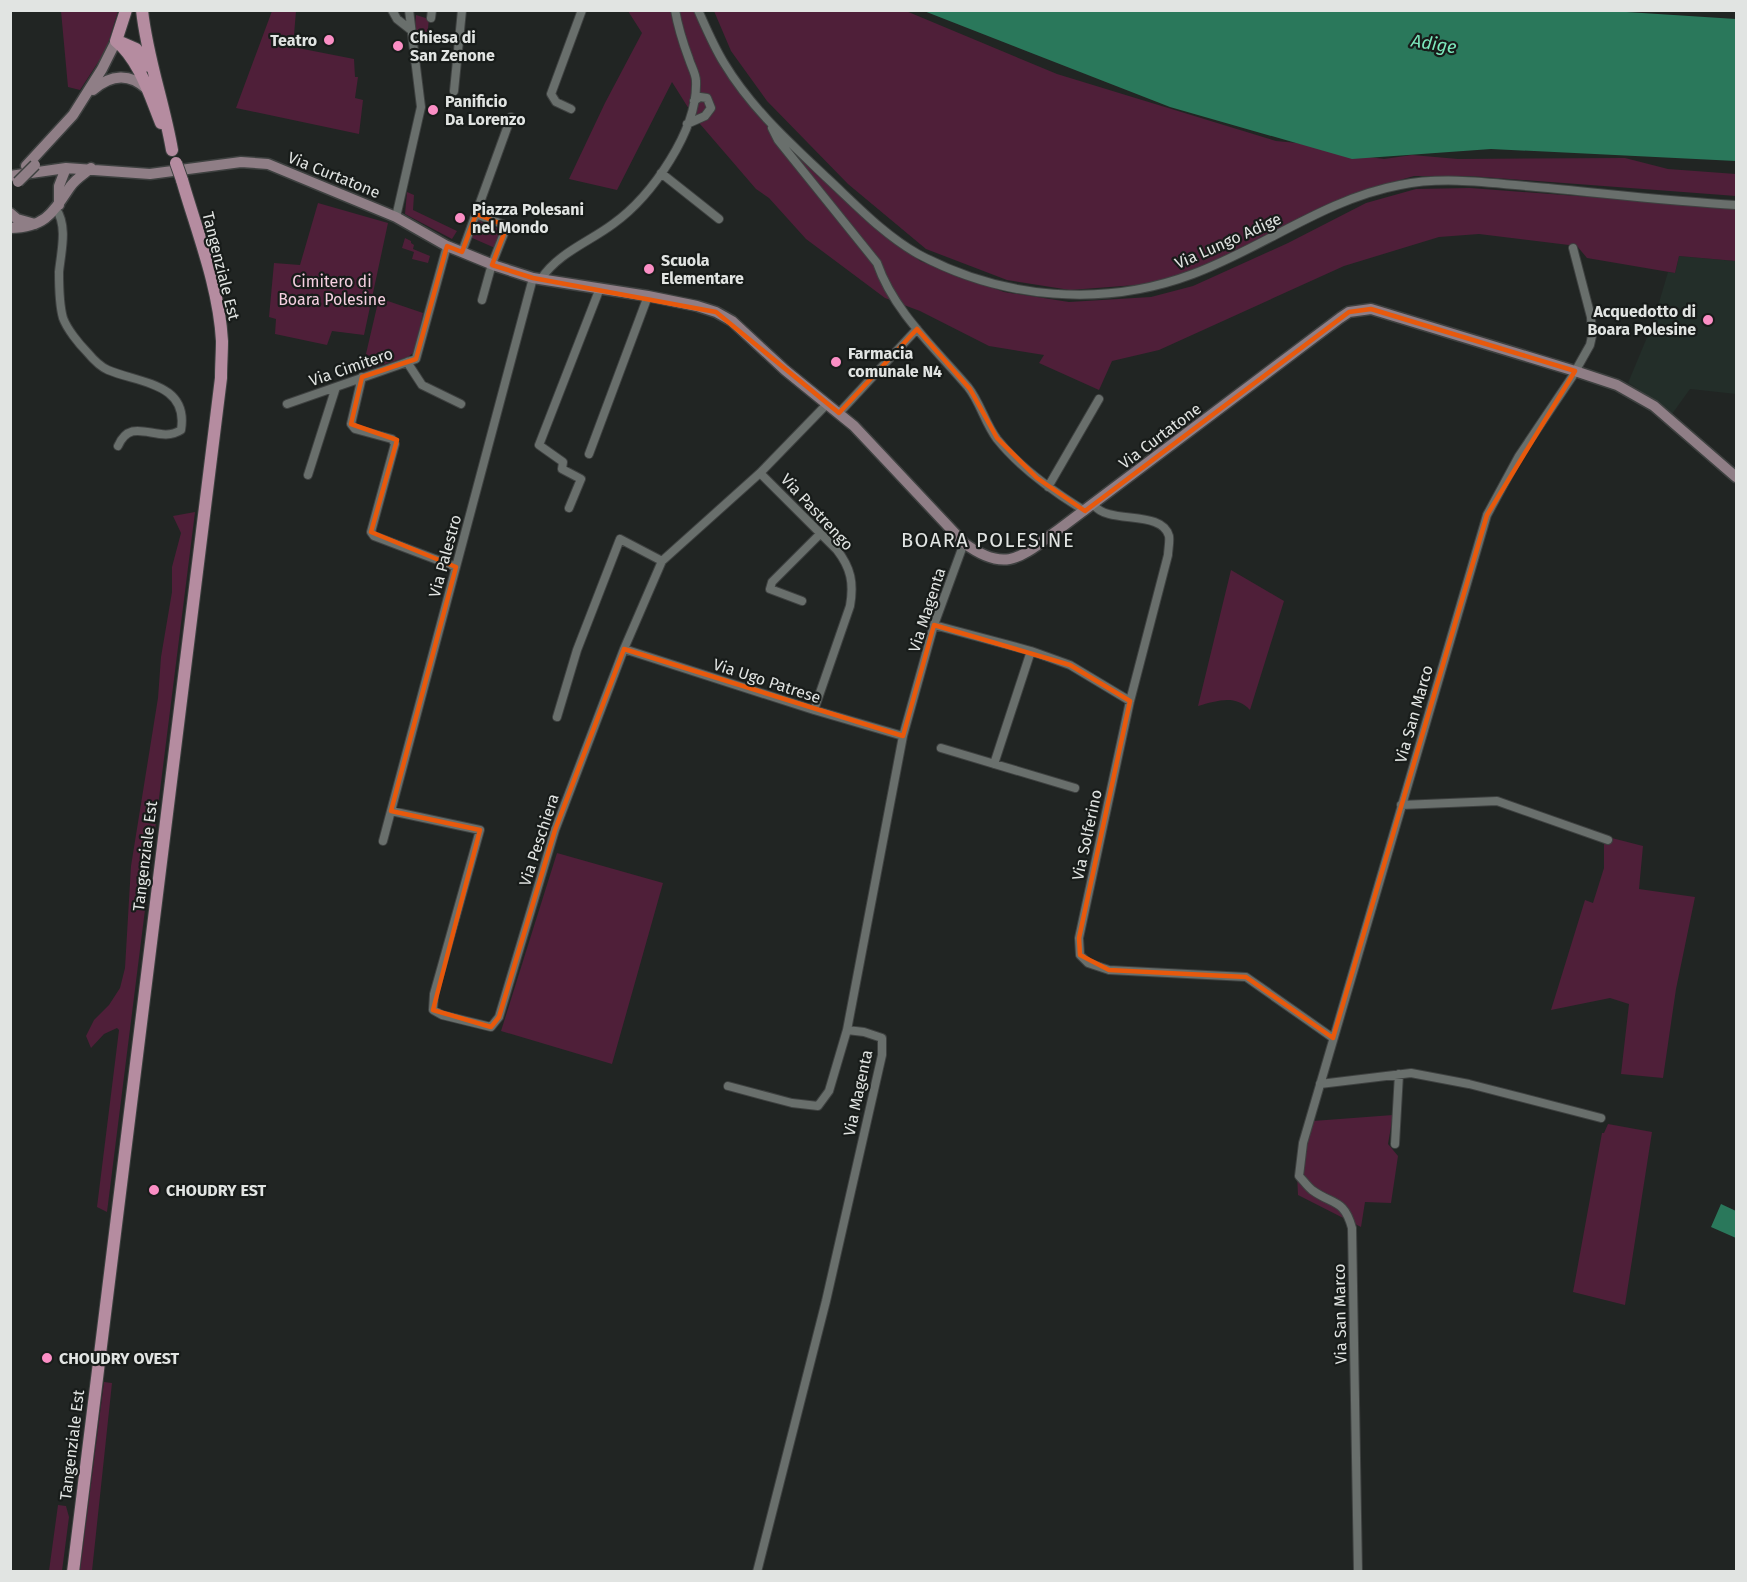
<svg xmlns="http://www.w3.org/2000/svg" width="1747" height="1582" font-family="'Fira Sans',sans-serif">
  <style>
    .built { fill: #232e29 }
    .green { fill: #4f1f39 }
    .water { fill: #2a785b }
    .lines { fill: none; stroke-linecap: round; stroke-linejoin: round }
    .street-casing { stroke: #3e4140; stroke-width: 10 }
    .secondary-casing { stroke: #3e4140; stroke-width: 13 }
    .primary-casing { stroke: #3e4140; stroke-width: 14 }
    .street { stroke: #696f6c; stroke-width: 8 }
    .secondary { stroke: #8f7e86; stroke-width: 10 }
    .primary { stroke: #b58ca0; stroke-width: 12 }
    .secondary-bridge-casing { stroke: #3e4140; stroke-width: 13; stroke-linecap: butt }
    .primary-bridge-casing { stroke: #3e4140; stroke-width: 14; stroke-linecap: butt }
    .secondary-bridge { stroke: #8f7e86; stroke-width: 10 }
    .primary-bridge { stroke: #b58ca0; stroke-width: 12 }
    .marked { fill: none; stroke: #e8590c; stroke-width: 4.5; stroke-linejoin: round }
    .poi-dot { fill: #fb8fc5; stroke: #181c1a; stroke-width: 2 }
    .labels { text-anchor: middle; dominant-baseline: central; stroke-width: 4.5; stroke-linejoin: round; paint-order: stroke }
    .poi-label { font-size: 16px; font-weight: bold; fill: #e1e4e2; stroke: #181c1a; text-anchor: start }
    .street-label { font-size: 16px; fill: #e1e4e2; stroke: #181c1a }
    .park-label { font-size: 16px; fill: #f5cfe0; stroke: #181c1a }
    .water-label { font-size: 18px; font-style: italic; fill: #7de9bd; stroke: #181c1a }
    .quarter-label { font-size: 20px; letter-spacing: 1.5px; fill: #e1e4e2; stroke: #181c1a }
  </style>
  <rect width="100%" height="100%" fill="#212523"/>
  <path class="built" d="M1679 256 1736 261V394L1690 389 1672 414 1635 387 1628 383 1653 323 1668 272 1675 273Z"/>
  <path class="green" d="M61 11H118L106 50 80 90 68 87Z
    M272 11H296L293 47 354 59 355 77H358L355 98 363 100 359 134 236 108Z
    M628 11H700L721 57 758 109 839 193 920 261 1004 292 1069 302 1151 297 1193 286 1288 243 1366 203 1416 189 1470 188 1736 208V261L1679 256 1675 273 1587 258 1577 246 1479 234 1439 237 1344 266 1159 350 1112 361 1099 390 1039 363 1044 355 989 346 920 311 885 298 806 239 769 198 756 189 694 117 672 82 617 190 569 179 605 103 642 33Z
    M714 11H906L1057 74 1276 141 1297 143 1354 155 1384 159 1412 155 1458 159 1625 158 1668 169 1736 174V196L1470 176H1414L1361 191 1282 232 1189 275 1149 284 1070 290 1007 280 926 249 848 184 767 101 731 51Z
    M416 15 429 19 427 37 414 35Z
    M407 192 414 195 413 210 457 231 452 239 405 214Z
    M318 203 388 223 364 335 332 331 327 345 275 334 276 319 269 317 274 263 300 265Z
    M478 220 502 230 495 248 470 237Z
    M405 238 411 241V243L414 245 413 249 430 256 428 263 412 259 414 252 402 248Z
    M379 298 423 313 415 349 414 352 408 357 362 371Z
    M195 512 107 1212 97 1207 119 1030 117 1028 104 1034 91 1048 86 1036 94 1020 109 1005 120 988 125 968 131 866 158 698 161 657 172 592V567L181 533 173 516Z
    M1231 570 1284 601 1250 710C1235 694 1217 701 1198 706Z
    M1604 836 1643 846 1639 889 1695 897 1676 989 1663 1078 1621 1074 1629 1004 1610 998 1551 1010 1585 900 1593 903 1604 868Z
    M557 853 663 883 612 1064 501 1031Z
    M1393 1115 1388 1144 1398 1156 1391 1203 1365 1202 1361 1227 1298 1195 1297 1174 1313 1121Z
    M1608 1124 1652 1132 1625 1305 1573 1292 1602 1133H1604Z
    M104 1382 112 1383 92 1571H80Z
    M58 1505 66 1506 69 1517 62 1571H49Z"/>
  <path class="water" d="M1611 11 1736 19V161L1491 149 1352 159 1170 107 924 11Z
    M1721 1204 1736 1211V1238L1711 1227Z"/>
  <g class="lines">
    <defs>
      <path id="street" d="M392 10 397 19 411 30
        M698 10C706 28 714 47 724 63 751 108 790 143 827 178 855 204 884 235 918 254 1002 299 1103 308 1193 274 1263 248 1325 199 1400 185 1444 176 1491 183 1536 187 1602 193 1669 201 1736 205
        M431 18 432 10
        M454 91 462 10
        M571 109 556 102 551 94 582 10
        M687 124 705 116 711 108 707 98 700 97 694 101
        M772 128 778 140 877 263C894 312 935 348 968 387 980 402 985 423 997 439 1020 468 1054 492 1085 511
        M661 173 719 219
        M56 209C68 226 61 252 59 272 59 287 59 304 63 318 67 329 79 344 87 352 92 358 101 367 108 370 139 383 189 383 181 430 158 445 132 414 118 446
        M476 214 507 226 492 264 482 300
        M396 217 421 107 409 10
        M462 252 511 117
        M541 279C558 253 589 242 613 224 652 196 698 130 696 81 696 74 691 66 689 59 683 43 678 27 675 10
        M407 362 422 385 461 404
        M362 377 351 424 355 429 392 439 395 444 371 532 374 536 456 567
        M287 404 416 359 447 246
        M839 413 917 329
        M589 454 648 296
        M760 473 837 550C851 568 854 583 850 606L814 710
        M308 475 336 387
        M1048 487 1099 399
        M1094 505C1108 525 1162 509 1169 536 1170 542 1168 550 1168 555L1130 701 1079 938 1080 955 1088 963 1109 970 1246 977 1333 1038
        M569 508 581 479 562 469 563 462 539 445 600 288
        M802 601 770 589 772 582 820 534
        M934 625 1031 651 1070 665 1130 701
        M624 649 814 710 903 736
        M557 717 577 650 620 539 662 561
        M941 748 1075 788
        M994 764 1031 651
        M1401 805 1497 801 1608 840
        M391 811 480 830 434 994 433 1010 442 1015 491 1027 499 1017 555 830 624 649 662 561 760 473 827 404
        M383 841 533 278
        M1320 1084 1411 1073 1469 1084 1601 1118
        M728 1086 792 1103 818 1106 829 1091 847 1030
        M1395 1144 1399 1074
        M757 1572 826 1301 882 1055V1038L864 1032 847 1030 903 736 934 625 964 543
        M1358 1572 1352 1228C1344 1198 1332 1205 1312 1190 1307 1186 1303 1180 1299 1176L1303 1143 1487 515 1519 456 1572 377 1590 345 1592 336 1591 317 1573 248"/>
      <path id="secondary" d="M93 90C111 74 130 73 147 89
        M26 166 73 115 102 69 116 41
        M10 176 66 168 150 174 241 162 268 164 396 217 447 246 496 266 533 278 648 296 697 306 716 312 732 321 785 370 854 426 964 543C1006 574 1021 557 1058 530L1340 318 1349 312 1371 309 1575 371 1617 385 1654 406 1736 477
        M59 205V186L66 168
        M10 213 17 219 35 224
        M10 228C45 227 52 214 70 187 75 179 84 174 91 168"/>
      <path id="primary" d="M142 10C147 58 164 103 172 150
        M116 41C139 59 150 96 161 123
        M116 41 126 10
        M120 42 136 49 149 66
        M73 1572 221 378C221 365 222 353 222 341 219 286 197 232 182 180"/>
    </defs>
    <use href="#street" class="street-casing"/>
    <use href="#secondary" class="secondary-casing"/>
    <use href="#primary" class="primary-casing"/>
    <use href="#street" class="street"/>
    <use href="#secondary" class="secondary"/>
    <use href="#primary" class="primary"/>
    <defs>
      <path id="secondary-bridge" d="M18 182 35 165"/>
      <path id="primary-bridge" d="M176 163 182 180"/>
    </defs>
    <use href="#secondary-bridge" class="secondary-bridge-casing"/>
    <use href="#primary-bridge" class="primary-bridge-casing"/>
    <use href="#secondary-bridge" class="secondary-bridge"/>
    <use href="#primary-bridge" class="primary-bridge"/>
  </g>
  <path class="marked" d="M476 214 507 226 492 265 533 278 716 312 839 413 917 329 970 389 997 438 1037 478 1085 511 1349 312 1371 309 1575 371 1487 515 1333 1038 1246 977 1109 970 1080 955 1079 938 1130 701 1070 665 934 625 903 736 624 649 555 830 499 1017 491 1027 433 1010 480 830 391 811 456 567 371 532 397 440 351 424 362 377 416 359 447 246 462 252Z"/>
  <g class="poi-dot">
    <circle cx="329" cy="40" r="6"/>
    <circle cx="398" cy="46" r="6"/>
    <circle cx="433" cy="110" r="6"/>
    <circle cx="460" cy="218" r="6"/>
    <circle cx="649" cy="269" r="6"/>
    <circle cx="1708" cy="320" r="6"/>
    <circle cx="836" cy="362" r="6"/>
    <circle cx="154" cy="1190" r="6"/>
    <circle cx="47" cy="1358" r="6"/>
  </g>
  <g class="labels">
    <g class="poi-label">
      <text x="410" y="37">Chiesa di<tspan x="410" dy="18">San Zenone</tspan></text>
      <text x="317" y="40" text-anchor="end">Teatro</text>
      <text x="445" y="101">Panificio<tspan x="445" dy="18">Da Lorenzo</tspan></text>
      <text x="472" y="209">Piazza Polesani<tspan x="472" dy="18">nel Mondo</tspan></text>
      <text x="661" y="260">Scuola<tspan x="661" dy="18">Elementare</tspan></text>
      <text x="1696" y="311" text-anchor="end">Acquedotto di<tspan x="1696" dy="18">Boara Polesine</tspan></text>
      <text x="848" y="353">Farmacia<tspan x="848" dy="18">comunale N4</tspan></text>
      <text x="166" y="1190">CHOUDRY EST</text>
      <text x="59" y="1358">CHOUDRY OVEST</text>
    </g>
    <g class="street-label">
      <text transform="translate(334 175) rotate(22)">Via Curtatone</text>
      <text transform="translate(1228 241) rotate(-24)">Via Lungo Adige</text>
      <text transform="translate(221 266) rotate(76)">Tangenziale Est</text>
      <text transform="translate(351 367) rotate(-19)">Via Cimitero</text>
      <text transform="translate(1160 436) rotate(-37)">Via Curtatone</text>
      <text transform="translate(817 512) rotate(47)">Via Pastrengo</text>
      <text transform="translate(445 556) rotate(-75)">Via Palestro</text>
      <text transform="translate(927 610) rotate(-72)">Via Magenta</text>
      <text transform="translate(767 681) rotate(18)">Via Ugo Patrese</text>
      <text transform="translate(1414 714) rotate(-74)">Via San Marco</text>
      <text transform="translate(1087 835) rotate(-78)">Via Solferino</text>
      <text transform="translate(539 840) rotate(-72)">Via Peschiera</text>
      <text transform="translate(145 856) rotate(-83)">Tangenziale Est</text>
      <text transform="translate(858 1093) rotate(-78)">Via Magenta</text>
      <text transform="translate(1340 1314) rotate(-91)">Via San Marco</text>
      <text transform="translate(72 1445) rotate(-83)">Tangenziale Est</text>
    </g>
    <g class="park-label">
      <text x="332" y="281">Cimitero di<tspan x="332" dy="18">Boara Polesine</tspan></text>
    </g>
    <g class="water-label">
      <text transform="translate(1434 44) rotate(9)">Adige</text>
    </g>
    <g class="quarter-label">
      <text x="988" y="540">BOARA POLESINE</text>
    </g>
  </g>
  <rect width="1747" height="1582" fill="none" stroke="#e1e4e2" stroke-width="24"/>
</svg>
